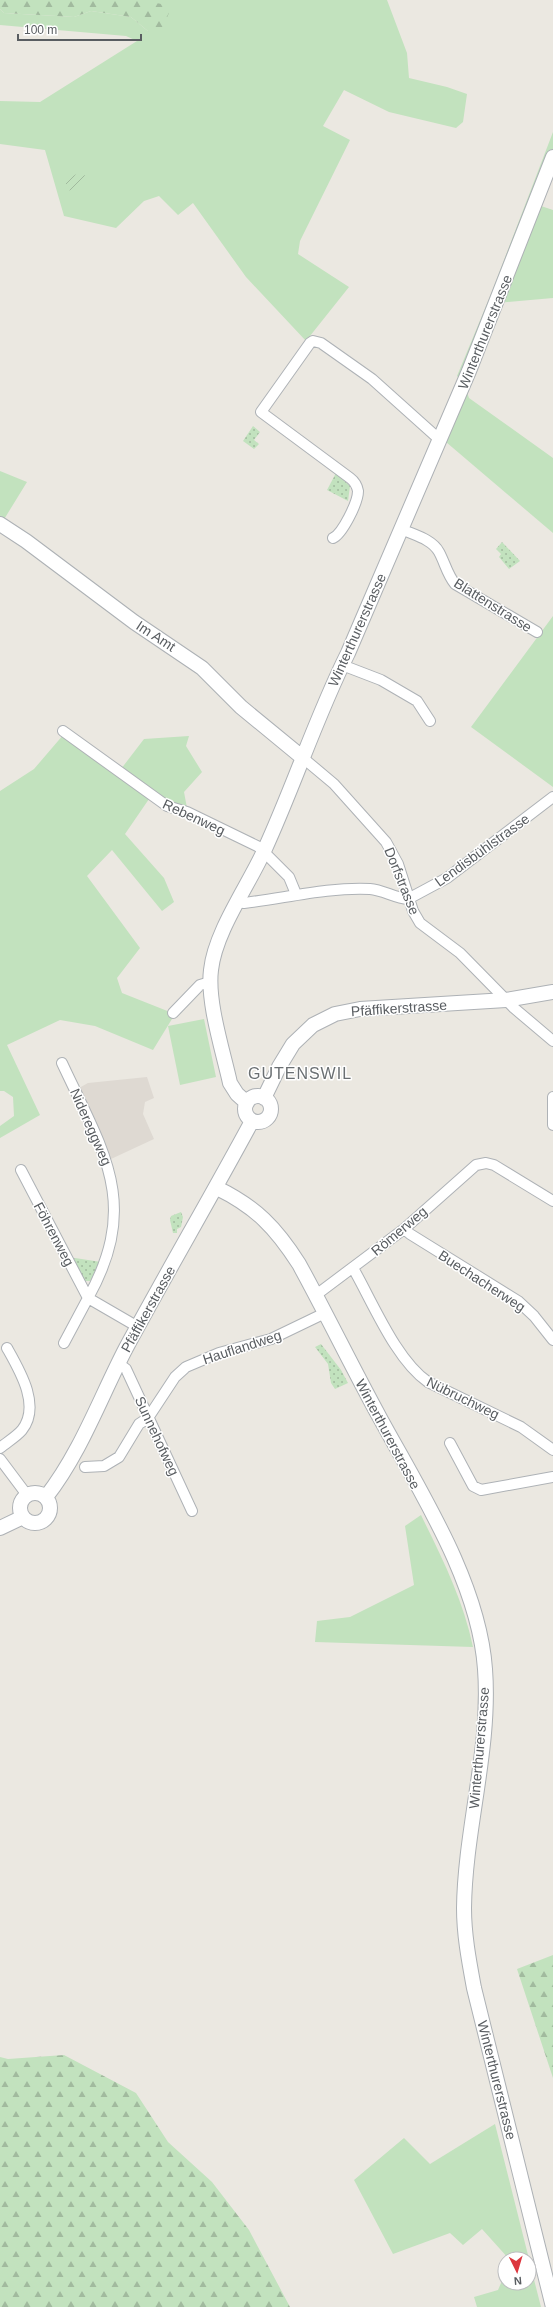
<svg xmlns="http://www.w3.org/2000/svg" width="553" height="2307" font-family="Helvetica,sans-serif">
  <style>
    .education { fill: #ded9d2 }
    .grass { fill: #c2e2be }
    .forest { fill: url(#forest-firs) }
    .park { fill: url(#park-dots) }
    .garden { fill: url(#garden-furrows) }
    .lines { fill: none; stroke-linecap: round; stroke-linejoin: round }
    .street-casing { stroke: #aeb2b6; stroke-width: 12 }
    .secondary-casing { stroke: #adb1b5; stroke-width: 16 }
    .street { stroke: #fff; stroke-width: 10 }
    .secondary { stroke: #fff; stroke-width: 14 }
    .labels { text-anchor: middle; dominant-baseline: central; stroke-width: 3; stroke-linejoin: round; paint-order: stroke }
    .street-label { font-size: 14px; fill: #595d61; stroke: #fff }
    .quarter-label { font-size: 16px; letter-spacing: 1px; fill: #6a6f72; stroke: #fff }
  </style>
  <defs>
    <pattern id="forest-firs" width="22" height="20" patternUnits="userSpaceOnUse"><rect width="22" height="20" fill="#c2e2be"/><path d="M5 1l3.5 6h-7zM16 11l3.5 6h-7z" fill="#a1ba9e"/></pattern>
    <pattern id="park-dots" width="8" height="8" patternUnits="userSpaceOnUse"><rect width="8" height="8" fill="#c2e2be"/><path d="M2 2h.1M6 6h.1" fill="none" stroke="#a1ba9e" stroke-width="1.8" stroke-linecap="round"/></pattern>
    <pattern id="garden-furrows" width="10" height="10" patternUnits="userSpaceOnUse"><rect width="10" height="10" fill="#c2e2be"/><path d="M-1 1l2-2M0 10L10 0M9 11l2-2" fill="none" stroke="#a1ba9e"/></pattern>
  </defs>
  <rect width="100%" height="100%" fill="#ebe8e1"/>
  <path class="education" d="M147 1077 154 1098 145 1102 143 1114 154 1139 111 1159 79 1088 88 1083Z"/>
  <path class="grass" d="M140 0H387L407 53 409 78 447 87 467 94 463 122 456 128 389 112 344 90 323 126 350 140 300 241 298 254 349 287 306 341 246 277 193 203 178 215 159 196 144 201 116 228 64 216 45 150 0 144V101L40 102 137 41 126 36 0 25V9L4 13 74 17 91 11 131 17 149 32Z
    M553 132V157L535 204 553 210V298L497 303 464 383 457 376 491 294Z
    M467 392 469 398 553 458V533L446 442Z
    M0 471 27 482 3 521 0 520Z
    M553 616V787L471 727Z
    M64 734 121 769 144 739 189 736 186 746 202 772 184 792 187 808 149 799 125 834 164 878 174 902 162 911 112 850 87 876 140 948 117 978 122 993 175 1014 153 1050 95 1026 60 1020 7 1045 40 1115 0 1138V1126L14 1116 13 1097 4 1091H0V791L34 769Z
    M204 1019 216 1077 180 1085 168 1026Z
    M421 1515C442 1558 463 1599 473 1647L315 1642 317 1621 350 1617 414 1585 405 1526Z
    M495 2124 529 2259H509L482 2229 463 2245 450 2233 393 2254 354 2180 404 2138 430 2164Z
    M529 2260 541 2307H477L474 2297 498 2290 505 2274V2283H529Z"/>
  <path class="forest" d="M0 0H140L167 5 169 13 160 33 149 32 131 17 91 11 74 17 4 13 0 9Z
    M553 1955V2078L517 1969Z
    M64 2055 136 2093 168 2142 212 2182 249 2230 290 2307H0V2057L8 2059Z"/>
  <path class="park" d="M253 426 260 432 254 440 259 444 254 449 243 441Z
    M336 473 350 486 348 501 327 490Z
    M502 542 520 561 509 569 499 557 501 554 496 549Z
    M181 1212 183 1217 181 1227 177 1229V1233H173L170 1220 171 1216Z
    M75 1258 101 1262 90 1281H84L72 1260Z
    M321 1344 341 1370 348 1383 335 1389 331 1383 328 1364 315 1347Z"/>
  <path class="garden" d="M82 171 88 181 70 191 64 181Z"/>
  <g class="lines">
    <defs>
      <path id="street" d="M401 529C414 535 432 539 439 552 445 563 447 574 455 584L537 632
        M333 538C342 534 358 503 358 491 357 485 354 481 350 478L261 412 310 343 313 341 321 343 372 379 440 440
        M342 665 381 680 417 701 430 721
        M63 731 167 806 187 812 259 847 289 877 296 894
        M303 758 334 784 386 842 398 864 413 911 420 923 460 953 514 1008 553 1041
        M408 899 447 878 553 797
        M238 902 244 903C286 898 328 887 370 889 383 890 395 898 408 899
        M173 1013 200 985 210 982
        M62 1063C103 1151 141 1203 88 1298L138 1327
        M553 1097V1125
        M21 1170 88 1298 64 1343
        M404 1229 410 1234 518 1301 534 1316 553 1340
        M353 1268C373 1303 396 1360 428 1382L521 1427 553 1450
        M316 1295 404 1229 476 1165 486 1163 494 1165 553 1201
        M118 1363 126 1369 192 1511
        M450 1443 473 1486 481 1490 553 1477
        M0 1448C7 1442 16 1437 22 1430 41 1406 20 1371 7 1348
        M0 1459 27 1495
        M85 1467 104 1466 119 1457 139 1424 148 1418 175 1377 186 1367 219 1353 271 1339 325 1313"/>
      <path id="secondary" d="M0 524 26 541 134 622 202 668 241 707 303 758
        M245 1109a13 13 0 1 1 26 0a13 13 0 1 1-26 0Z
        M264 1098 279 1067 293 1044 313 1025 335 1014 360 1009 506 1000 553 992
        M247 1103 237 1094 230 1083C223 1051 207 1002 211 970 215 932 248 886 264 851 294 786 316 717 348 653L469 371 553 157
        M217 1188C256 1207 276 1228 299 1264 327 1315 352 1367 380 1418 421 1493 479 1583 485 1669 491 1749 465 1828 464 1908 464 1935 469 1961 474 1988L553 2307
        M20 1508a15 15 0 1 1 30 0a15 15 0 1 1-30 0Z
        M46 1497C81 1452 100 1398 126 1348 167 1272 211 1197 252 1121
        M0 1528 23 1517"/>
    </defs>
    <use href="#street" class="street-casing"/>
    <use href="#secondary" class="secondary-casing"/>
    <use href="#street" class="street"/>
    <use href="#secondary" class="secondary"/>
  </g>
  <g class="labels">
    <g class="street-label">
      <text transform="translate(485 332) rotate(-68)">Winterthurerstrasse</text>
      <text transform="translate(493 605) rotate(32)">Blattenstrasse</text>
      <text transform="translate(357 630) rotate(-66)">Winterthurerstrasse</text>
      <text transform="translate(156 636) rotate(33)">Im Amt</text>
      <text transform="translate(194 817) rotate(25)">Rebenweg</text>
      <text transform="translate(482 850) rotate(-36)">Lendisbühlstrasse</text>
      <text transform="translate(402 881) rotate(68)">Dorfstrasse</text>
      <text transform="translate(399 1008) rotate(-4)">Pfäffikerstrasse</text>
      <text transform="translate(91 1127) rotate(66)">Nidereggweg</text>
      <text transform="translate(399 1231) rotate(-40)">Römerweg</text>
      <text transform="translate(54 1234) rotate(62)">Föhrenweg</text>
      <text transform="translate(482 1281) rotate(33)">Buechacherweg</text>
      <text transform="translate(148 1309) rotate(-61)">Pfäffikerstrasse</text>
      <text transform="translate(242 1347) rotate(-18)">Hauflandweg</text>
      <text transform="translate(463 1398) rotate(26)">Nübruchweg</text>
      <text transform="translate(388 1434) rotate(62)">Winterthurerstrasse</text>
      <text transform="translate(157 1436) rotate(65)">Sunnehofweg</text>
      <text transform="translate(479 1748) rotate(-85)">Winterthurerstrasse</text>
      <text transform="translate(497 2080) rotate(76)">Winterthurerstrasse</text>
    </g>
    <g class="quarter-label">
      <text x="300" y="1073">GUTENSWIL</text>
    </g>
  </g>
  <g transform="translate(517 2271) rotate(175)"><circle r="19" fill="#ffffff" stroke="#bdbec0"/>
  <path d="M0-3L7 15L0 10L-7 15Z" fill="#dc363d"/>
  <text y="-6" font-size="11" font-weight="bold" text-anchor="middle" fill="#595d61">N</text>
  </g>
  <path d="M18 34v6h123v-6" fill="none" stroke="#595d61" stroke-width="2"/>
  <text x="24" y="34" font-size="12" fill="#595d61" stroke="#ffffff" stroke-width="3" paint-order="stroke">100 m</text>
</svg>
